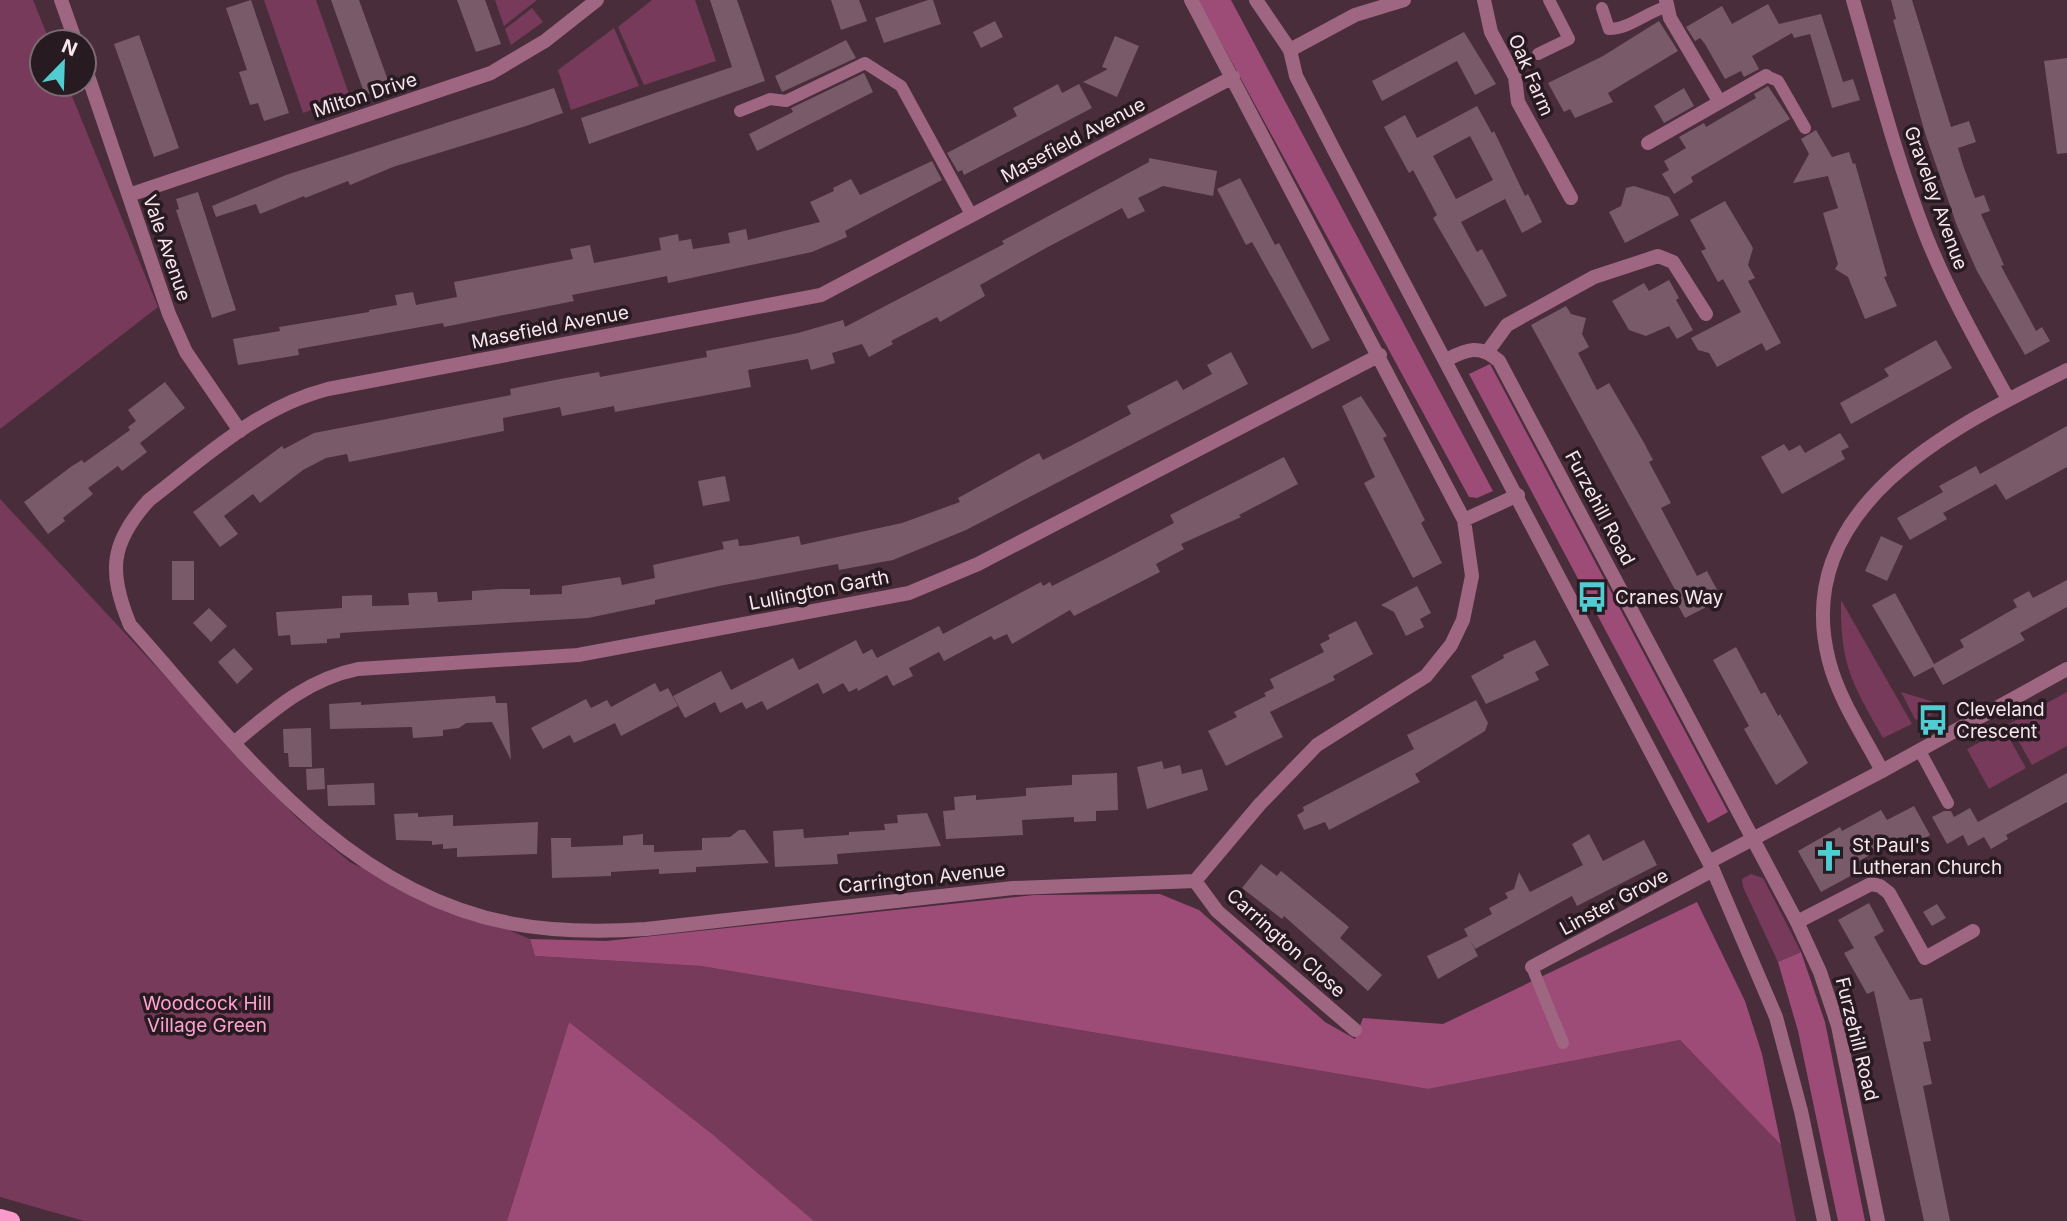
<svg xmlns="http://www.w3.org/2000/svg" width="2067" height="1221" font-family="Inter,sans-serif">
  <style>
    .green { fill: #783a5b }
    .forest { fill: #9d4b77 }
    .building { fill: #795a69; fill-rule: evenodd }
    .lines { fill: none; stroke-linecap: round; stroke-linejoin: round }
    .service { stroke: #9f6682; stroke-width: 12 }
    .minor { stroke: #9f6682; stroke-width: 14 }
    .tertiary { stroke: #9f6682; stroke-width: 14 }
    .primary { stroke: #f89bca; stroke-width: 18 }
    .labels { text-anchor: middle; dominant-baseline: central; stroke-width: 7; stroke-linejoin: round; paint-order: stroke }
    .street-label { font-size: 19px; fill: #f8e5ee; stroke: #271a20 }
    .poi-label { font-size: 19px; fill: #f8e5ee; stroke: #271a20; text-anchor: start }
    .park-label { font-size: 19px; fill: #fea2d0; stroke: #271a20 }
  </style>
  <rect width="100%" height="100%" fill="#492d3b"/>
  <path class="green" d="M0 0H33L50 42H42V84H67L158 307 0 429Z
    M264 0H316L350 97 303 113Z
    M495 0H537L504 26Z
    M652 0H695L716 61 644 85 618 27Z
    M532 8 543 22 511 45 505 29Z
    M614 28 639 86 571 110 558 70Z
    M0 499 296 817 351 863 530 939 535 956 701 966 1428 1089 1680 1040 1781 1145 1796 1221H814L711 1133 569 1022 507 1221H84L0 1197Z
    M1841 600 1912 724 1883 738C1852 683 1840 665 1841 600Z
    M1901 692 1947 706 1919 721 1915 719Z
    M2067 692V746L2032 765 2009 724Z
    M2004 729 2026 768 1989 789 1967 749Z
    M1751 874 1763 878 1801 952 1778 962 1743 887 1742 879Z"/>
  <path class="forest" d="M1198 0H1231L1493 491 1477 498 1469 497Z
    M1490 364 1728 812 1708 823 1469 374Z
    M1160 894 1199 910 1325 1022 1355 1039 1363 1018 1443 1024 1697 902 1745 1001 1762 1054 1781 1145 1680 1040 1428 1089 701 966 535 956 530 939 606 941 1034 895Z
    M1801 952 1825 1022 1865 1221H1838L1798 1031 1778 962Z
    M569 1022 711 1133 814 1221H507Z"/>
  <path class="building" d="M251 0 289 113 264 121 258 103 250 105 239 72 247 70 226 8Z
    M331 0H359L390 86 365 95Z
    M457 0H485L501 44 476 52Z
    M710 0H737L765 81 589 144 581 118 732 67Z
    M831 0H859L867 21 841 30Z
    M928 0H933L941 24 884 43 875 18Z
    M1891 0H1912L1951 127 1969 121 1976 142 1958 148 1963 165 1975 198 1984 195 1990 211 1981 214 2004 265 2001 266 2036 331 2042 327 2050 341 2025 355 1977 271 1957 226 1925 133 1893 20 1896 19Z
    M1768 4 1779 24 1821 14 1843 82 1853 79 1860 100 1832 108 1810 34 1794 38 1792 33 1752 56 1759 69 1744 77 1741 71 1725 79 1705 44 1700 38 1695 41 1686 27 1722 6 1732 24Z
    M995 21 1003 37 981 48 973 32Z
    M1659 21 1678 51 1608 93 1613 102 1575 118 1570 109 1564 112 1548 83 1603 56Z
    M1464 32 1496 84 1475 95 1457 61 1382 101 1372 81Z
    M139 35 179 148 154 157 114 44Z
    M1115 36 1139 46 1117 97 1083 82 1108 69 1102 67Z
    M846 40 856 58 782 92 775 76Z
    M2067 58V153L2057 154 2044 61Z
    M864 73 873 92 757 151 749 134 793 112 791 108Z
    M1058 84 1062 93 1079 84 1092 108 964 175 962 170 958 172 947 153 1017 116 1013 108Z
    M1768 86 1790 119 1691 177 1693 182 1674 194 1662 174 1669 170 1664 161 1686 148 1679 137 1704 123 1706 127 1723 117 1756 98 1754 94Z
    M554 88 563 113 526 126 393 167 350 185 348 181 305 198 304 196 260 214 256 204 216 217 212 206 286 175Z
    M1684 88 1694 106 1664 123 1654 106Z
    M1477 106 1492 133 1494 131 1525 196 1528 194 1542 222 1522 233 1505 199 1461 222 1477 252 1482 249 1507 296 1485 307 1433 218 1437 215 1413 170 1409 173 1384 127 1405 115 1417 138ZM1470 136 1493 180 1456 199 1433 156Z
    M1816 130 1832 157 1849 152 1853 164 1855 163 1887 276 1884 277 1897 306 1865 319 1848 277 1835 269 1838 264 1823 213 1838 208 1828 176 1793 183 1809 154 1801 139Z
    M1149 158 1217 171 1213 196 1163 186 1138 198 1145 211 1128 219 1122 208 1046 248 980 285 985 296 940 322 937 317 891 341 893 344 869 357 862 344 832 353 835 363 811 370 808 359 748 370 751 387 615 412 614 406 562 416 560 407 503 418 504 431 349 462 347 454 326 458 303 470 260 503 253 494 224 516 238 534 220 547 193 512 282 446 284 449 314 433 511 395 510 389 555 380 599 372 600 377 707 357 706 351 798 333 843 320 845 327 1004 244 1002 241 1149 162Z
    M932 161 942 180 845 231 847 237 812 252 668 283 667 276 638 282 572 295 574 301 444 327 443 323 298 349 299 355 238 365 233 339 280 331 279 327 369 312V310L397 305 395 295 413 292 416 305 457 297 454 282 573 259 570 249 590 245 594 263 661 250 659 238 678 234 679 241 691 239 693 249 730 243 728 233 746 229 748 240 820 222 810 202 834 191 833 188 851 179 860 195Z
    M1240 178 1275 245 1279 243 1330 340 1312 349 1252 242 1246 245 1217 189Z
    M1634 186 1669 197 1679 215 1625 243 1609 212 1621 206 1626 188Z
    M198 192 236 310 212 318 176 210 179 209 176 199Z
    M1725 201 1753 248 1748 265 1755 278 1748 281 1781 343 1766 351 1762 343 1717 367 1709 353 1698 350 1691 338 1741 312 1723 279 1718 282 1701 251 1706 249 1690 220Z
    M1669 280 1679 298 1676 300 1693 330 1677 339 1669 326 1646 336 1629 330 1612 301 1644 283 1649 291Z
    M1566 306 1571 314 1586 318 1582 334 1589 347 1578 353 1597 390 1609 383 1643 441 1653 460 1649 462 1671 503 1661 508 1697 576 1707 571 1722 599 1685 618 1675 600 1679 597 1531 325Z
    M1936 340 1952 368 1851 424 1840 403 1889 376 1884 369Z
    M1231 352 1248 384 966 530 893 560 839 570 838 564 719 586 655 600V604L588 618 340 633V638L327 639V643L291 645 290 635 278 636 276 612 342 608V596L372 595V606L409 605 408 593 437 592 438 602 472 600V591L500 589H530V595L562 594V586L620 577 622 585 655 578 653 565 724 549 722 542 738 539 739 546 751 545 799 536 801 545 902 523 960 502 958 498 1039 453 1043 460 1084 439 1131 414 1127 406 1177 380 1183 390 1212 374 1207 365Z
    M165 382 185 408 140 443 147 452 122 471 118 466 88 488 93 494 63 518 65 521 48 534 24 502 72 466 82 460 84 463 130 430 128 427 136 421 128 410Z
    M1361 396 1387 436 1383 438 1425 520 1421 523 1442 563 1413 578 1364 483 1375 477 1342 406Z
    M2067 426V467L2006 500 1996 484 1943 513 1947 519 1910 540 1897 518 1943 492 1939 486 1976 466 1980 474Z
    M1840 433 1849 447 1841 451 1845 459 1782 494 1761 457 1784 444 1789 451 1800 445 1805 453Z
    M1284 457 1298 484 1239 515 1241 517 1181 544 1184 549 1156 564 1160 572 1074 616 1070 610 1012 644 1007 634 994 640 991 636 944 661 939 652 909 668 913 676 893 686 887 675 858 691 857 688 849 692 843 683 823 694 818 683 767 710 762 701 746 709 742 702 720 713 715 702 685 718 673 696 721 671 731 690 793 658 799 670 856 640 863 654 872 649 877 658 939 626 943 634 1041 582 1043 586 1050 582 1052 586 1111 556 1174 523 1170 515Z
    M725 476 730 501 703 506 698 481Z
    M1881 536 1903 546 1887 581 1865 571Z
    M172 561H194V600H172Z
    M2067 580V607L2020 633 2025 640 1943 685 1933 667 1914 677 1872 605 1895 593 1934 664 1964 647 1960 640 2017 607 2013 600 2029 591 2033 598Z
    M1417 586 1431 613 1420 619 1424 627 1406 636 1394 612 1381 605Z
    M209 608 227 626 211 642 193 623Z
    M1356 621 1373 654 1333 676 1335 680 1270 712 1283 737 1226 766 1208 731 1237 717 1234 712 1266 696 1264 693 1274 688 1270 679 1324 652 1320 644 1330 639 1328 635Z
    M1535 640 1549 665 1535 672 1539 680 1486 704 1471 676 1504 658 1503 655Z
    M1736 647 1761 694 1765 692 1778 716 1780 714 1808 763 1776 785 1744 729 1749 726 1713 660Z
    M234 648 253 669 237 684 218 662Z
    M655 683 660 692 668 688 678 706 621 736 615 723 574 743 570 735 543 749 531 728 586 699 591 708 607 700 611 707Z
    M495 696 496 703H507L511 760 492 722 466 723 459 728 443 730V736L413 738 412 727 330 729 329 704 361 702V705Z
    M1476 700 1488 723 1485 731 1415 774 1420 782 1329 830 1325 822 1304 830 1297 815 1304 811 1303 807 1414 749 1407 735Z
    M311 728 312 767H289L288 753H284L283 729Z
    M1162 761 1164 769 1180 765 1182 774 1202 769 1208 790 1147 809 1137 767Z
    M324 768 325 789 307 790 306 769Z
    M1117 773 1118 810 1096 811V821L1074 822V817L1022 820 1023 835 946 839 943 811 955 810 954 797 976 795V800L1026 796V788L1072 785V775Z
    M2067 773V802L2006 835 2008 839 1991 849 1984 837 1968 846 1963 835 1947 844 1932 817 1944 811H1951L1954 817 1970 808 1978 822Z
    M374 783 375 805 328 806 327 785Z
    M1914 806 1930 835 1909 847 1903 837 1859 861 1856 873 1821 892 1798 851 1840 827 1842 831 1881 810 1887 820Z
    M418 813V817L453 815V826L538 822 537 854 457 857V848L443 849V844L432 845V841L396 840 394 814Z
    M927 813 941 846 837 854 838 864 775 867 773 831 803 829 804 838 849 835V832L885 830 884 824 898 823 897 815Z
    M739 830H745L769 863 696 867V872L659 874V869L611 872V876L552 878 551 838H571V847L623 845V836L643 834V845H654V852L702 850V838L730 837Z
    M1589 834 1603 861 1644 840 1657 865 1577 906 1572 896 1475 949 1464 929 1492 914 1489 908 1508 898 1505 893 1514 889 1519 872 1530 892 1583 865 1572 844Z
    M1261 864 1277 876 1281 871 1349 927 1340 938 1382 975 1368 991 1284 916 1282 919 1242 888Z
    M1869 903 1884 931 1874 937 1910 1000 1922 998 1931 1041 1923 1042 1932 1084 1923 1086 1950 1221H1924L1874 991 1867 994 1844 953 1854 948 1838 920Z
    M1937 904 1946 918 1932 926 1923 912Z
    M1468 936 1478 956 1438 979 1427 956Z"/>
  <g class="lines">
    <path class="service" d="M1602 8 1609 29C1629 29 1647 12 1666 7
      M1538 54 1569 39 1549 0
      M1766 76 1778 81 1805 128
      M740 111 770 99 786 101 865 63 901 86 972 216
      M1920 751 1948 803
      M1532 967 1563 1043"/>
    <path class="minor" d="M61 0 76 42
      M1191 0 1464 520 1472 576 1463 620 1451 645 1426 676 1317 745 1260 804 1195 881 1013 888 646 929C600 932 555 932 509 923 341 890 237 745 130 625 108 572 110 543 149 500 206 456 258 407 328 389L821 295 1233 77
      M1484 0 1491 32 1515 77 1518 102 1571 198
      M1666 0 1670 18 1719 101
      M1853 0C1876 79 1896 159 1926 236 1949 293 1979 346 2008 399
      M1290 50 1355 15 1404 0
      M84 64 169 314 186 352 240 431
      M1648 143 1766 76
      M129 195 491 73 545 41 597 0
      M1488 351 1507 325 1594 277 1658 256 1673 262 1706 314
      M1446 360C1467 349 1480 344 1499 361L1797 922 1820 972 1838 1026 1878 1221
      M1464 520 1518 495
      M235 742C273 710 308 679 358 669L578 655 909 593 978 564 1380 355
      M1882 771C1864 736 1839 700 1829 661 1789 506 1954 426 2067 370
      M1195 881 1217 911 1355 1030
      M1797 922 1871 884 1880 886 1889 893 1925 958 1973 931
      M1532 967 1713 870"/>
    <path class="tertiary" d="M1256 0 1290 50 1296 76 1334 150 1713 870 1776 1017 1801 1111 1824 1221
      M1709 862 1882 771 2067 669"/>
    <path class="primary" d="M0 1218 11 1221"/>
  </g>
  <defs>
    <symbol id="bus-bare" viewBox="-9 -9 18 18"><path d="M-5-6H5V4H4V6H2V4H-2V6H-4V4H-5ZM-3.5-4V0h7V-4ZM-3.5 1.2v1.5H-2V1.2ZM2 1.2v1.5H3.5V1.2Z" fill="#51ccd1" stroke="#271a20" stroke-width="2.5" paint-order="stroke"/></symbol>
    <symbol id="church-bare" viewBox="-9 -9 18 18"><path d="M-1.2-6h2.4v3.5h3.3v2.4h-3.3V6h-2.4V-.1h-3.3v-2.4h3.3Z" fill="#51ccd1" stroke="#271a20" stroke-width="2.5" paint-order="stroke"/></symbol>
  </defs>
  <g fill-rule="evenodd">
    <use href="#bus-bare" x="1570" y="575" width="44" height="44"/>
    <use href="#bus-bare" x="1911" y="698" width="44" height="44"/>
    <use href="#church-bare" x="1807" y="834" width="44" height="44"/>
  </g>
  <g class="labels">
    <g class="street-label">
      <text transform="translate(1531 75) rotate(67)">Oak Farm</text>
      <text transform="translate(365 95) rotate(-18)">Milton Drive</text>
      <text transform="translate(1073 140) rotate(-28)">Masefield Avenue</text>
      <text transform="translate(1936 198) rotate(70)">Graveley Avenue</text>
      <text transform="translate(167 248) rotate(71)">Vale Avenue</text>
      <text transform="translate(550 327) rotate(-11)">Masefield Avenue</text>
      <text transform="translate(1600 508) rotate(62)">Furzehill Road</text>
      <text transform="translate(819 590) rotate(-11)">Lullington Garth</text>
      <text transform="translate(922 878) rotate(-6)">Carrington Avenue</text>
      <text transform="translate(1614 902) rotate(-28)">Linster Grove</text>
      <text transform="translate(1286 943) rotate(42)">Carrington Close</text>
      <text transform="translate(1857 1039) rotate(76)">Furzehill Road</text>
    </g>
    <g class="poi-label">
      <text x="1615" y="597">Cranes Way</text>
      <text x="1956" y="709">Cleveland<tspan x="1956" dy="22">Crescent</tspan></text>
      <text x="1852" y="845">St Paul's<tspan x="1852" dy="22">Lutheran Church</tspan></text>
    </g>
    <g class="park-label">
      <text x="207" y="1003">Woodcock Hill<tspan x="207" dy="22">Village Green</tspan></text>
    </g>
  </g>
  <g transform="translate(63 63) rotate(23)"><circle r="33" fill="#271a20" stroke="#7b6b72" stroke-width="2"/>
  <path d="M0-5L12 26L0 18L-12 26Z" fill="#51ccd1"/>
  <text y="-10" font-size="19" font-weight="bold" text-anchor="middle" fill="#f8e5ee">N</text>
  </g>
</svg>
